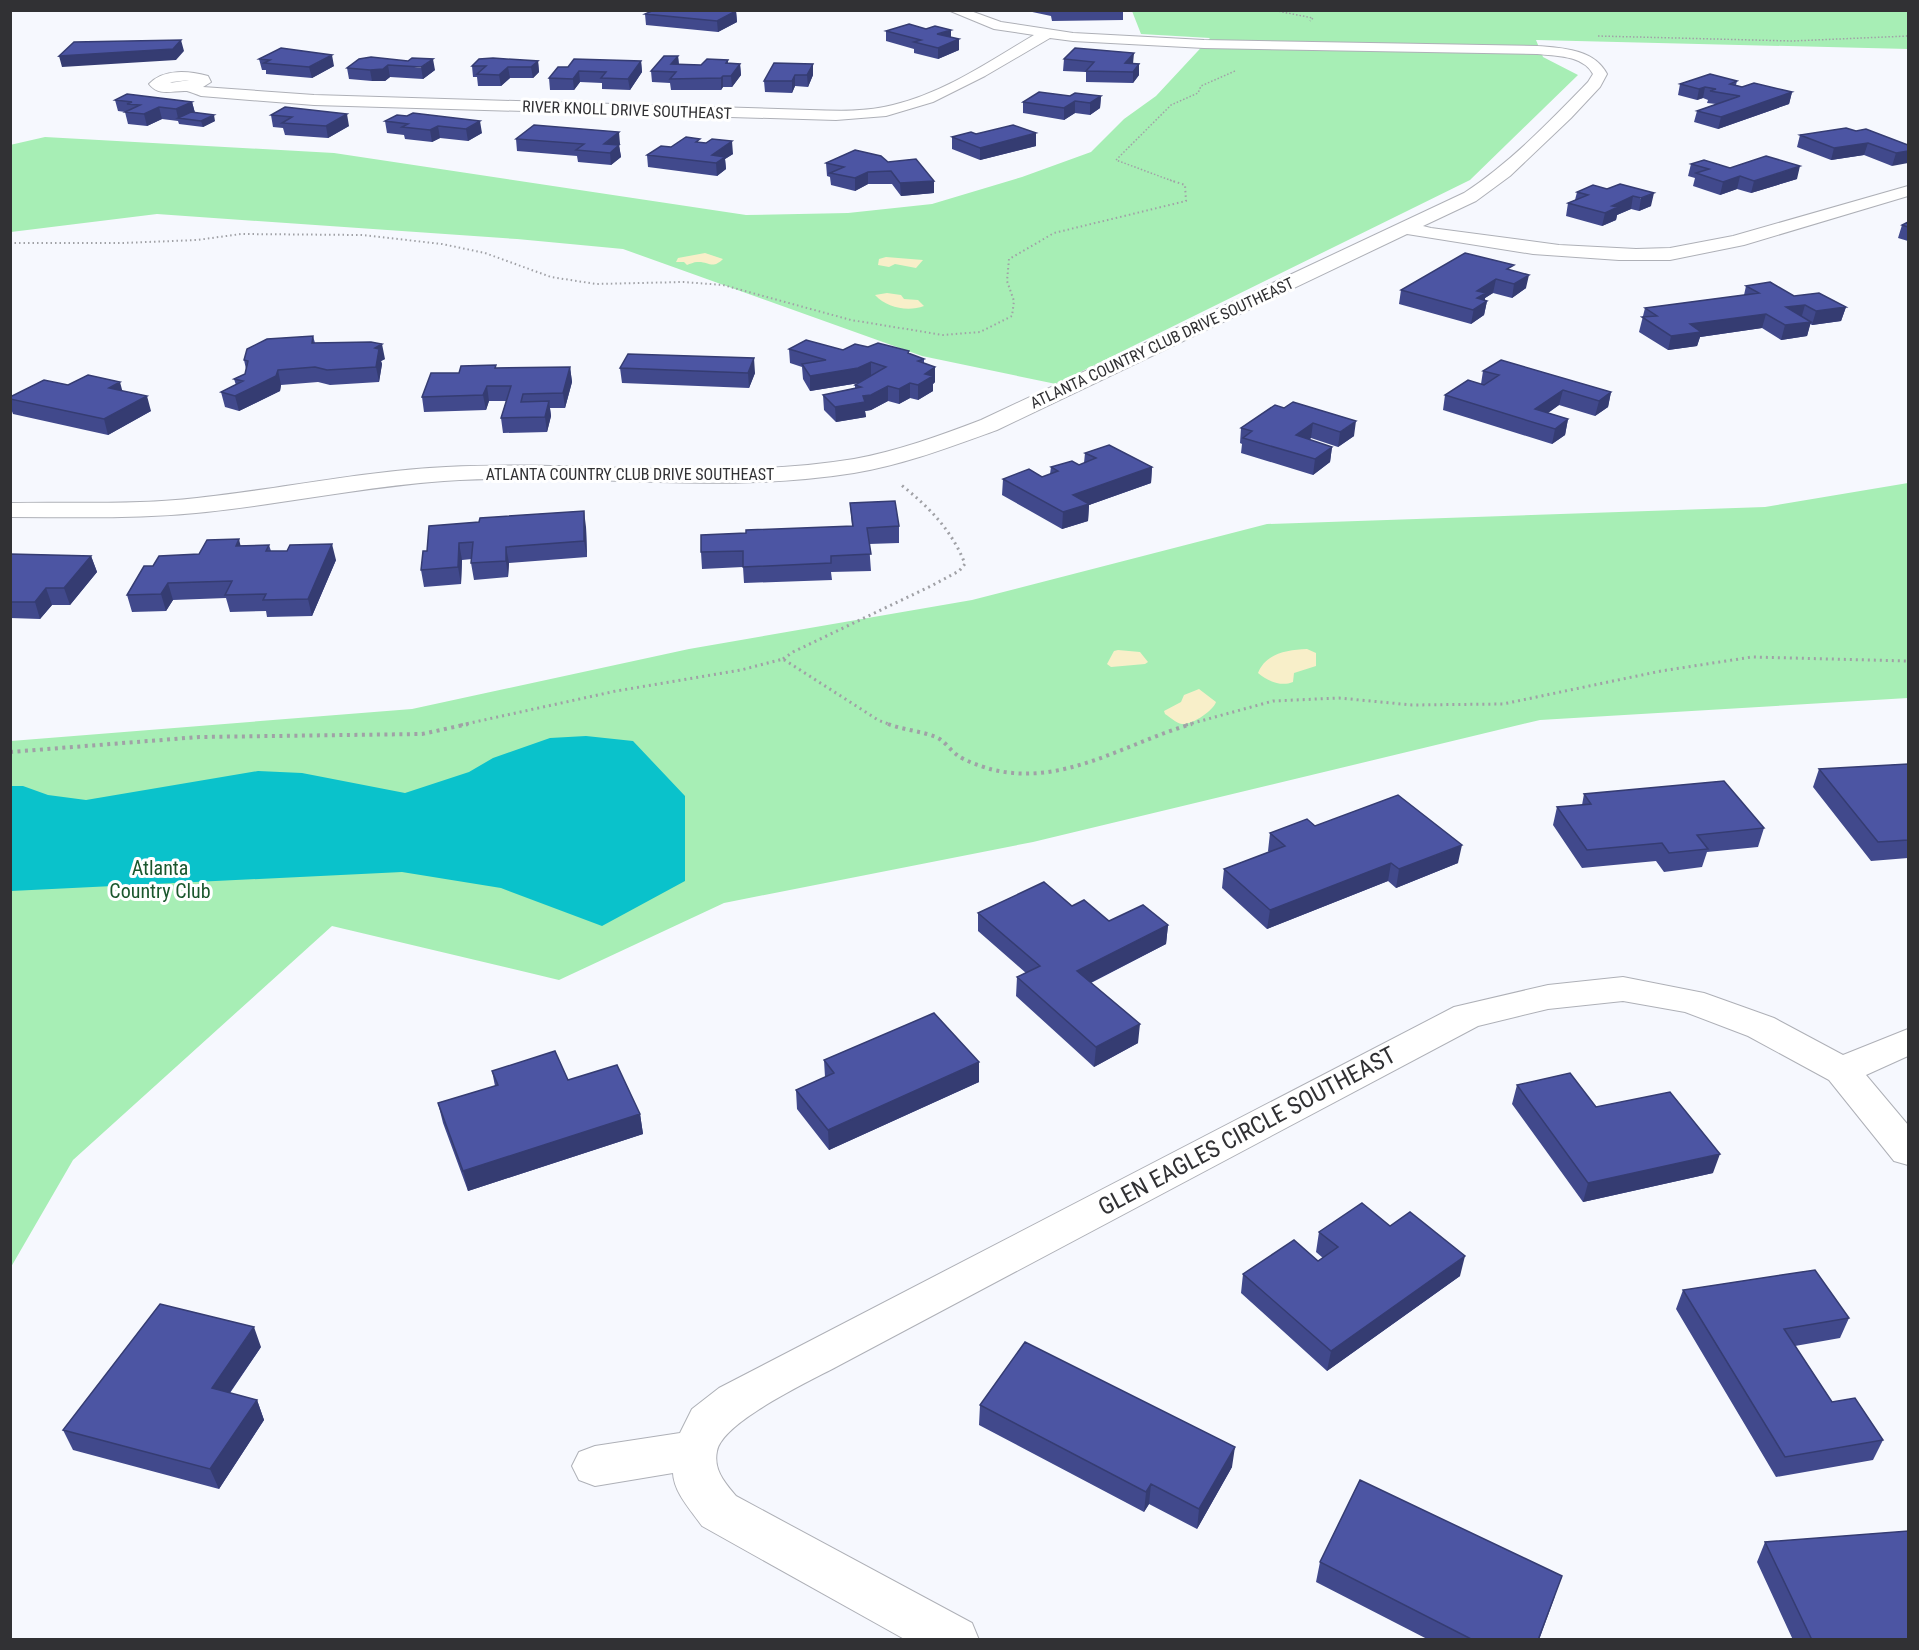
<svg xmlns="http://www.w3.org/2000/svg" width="1919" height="1650" font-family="'Roboto Condensed',sans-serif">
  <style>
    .green { fill: #a7eeb5 }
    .sand { fill: #f8efc9 }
    .water { fill: #0ac2cb }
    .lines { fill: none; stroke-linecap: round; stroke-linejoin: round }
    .minor-casing { stroke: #aeb0b7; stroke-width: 2 }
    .path-far3 { stroke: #a0a1a6; stroke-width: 1.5; stroke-dasharray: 1.5 2; stroke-linecap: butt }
    .path-far2 { stroke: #a0a1a6; stroke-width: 2; stroke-dasharray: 1.5 3; stroke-linecap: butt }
    .path-far1 { stroke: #a0a1a6; stroke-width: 3; stroke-dasharray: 2 4; stroke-linecap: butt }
    .path { stroke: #a0a1a6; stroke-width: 4; stroke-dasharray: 3 4.5; stroke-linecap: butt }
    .minor { fill: #fff; fill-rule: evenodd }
    .wall { fill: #41498c }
    .shaded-wall { fill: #353c72 }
    .building { fill: #4c55a3; stroke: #353c72; stroke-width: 1.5 }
    .labels { text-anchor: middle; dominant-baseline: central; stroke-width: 6; stroke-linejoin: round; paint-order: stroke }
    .far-street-label { font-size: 16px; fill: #313134; stroke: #fff }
    .park-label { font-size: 20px; fill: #1a572d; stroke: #fff }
    .near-street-label { font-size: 24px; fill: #313134; stroke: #fff }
  </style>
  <rect width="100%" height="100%" fill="#f6f8fe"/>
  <path class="green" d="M1132 11H1908V49L1536 40 1543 57 1578 75 1470 180 1056 384 922 356 623 249 517 239 157 214 11 232 10 145 45 137 334 153 746 215 848 213 932 204 1022 177 1091 152 1124 119 1156 96 1210 38 1141 34Z
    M1908 483V698L1540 720 1033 842 724 903 559 980 332 926 73 1160 11 1267V741L412 709 689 649 972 600 1267 524 1765 507Z"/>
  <path class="sand" d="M705 253 723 259C712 270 709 261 697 262 694 262 690 264 687 265L684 262H676L678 258Z
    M886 257 923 260 916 268 895 264 889 267 878 265 879 259Z
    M887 293 901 295 904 299 918 300 924 306C908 312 887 308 875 295Z
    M1307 649 1316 653V666L1294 673 1293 682C1281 687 1267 681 1258 673 1266 653 1287 650 1307 649Z
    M1118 650 1140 652 1148 662 1145 664 1111 667 1107 664 1114 651Z
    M1199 689 1216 702C1213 711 1192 725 1182 724 1176 723 1170 717 1165 714L1164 711 1181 702 1184 695Z"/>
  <path class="water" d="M586 736 633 741 685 796V881L602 926 501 888 402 872 11 891V786H23L48 795 86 800 258 771 302 773 405 793 469 772 493 758 550 738Z"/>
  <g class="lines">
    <defs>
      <path id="minor" d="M948 10H968L1001 22 1073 33 1204 40 1537 46C1563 48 1594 49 1607 74L1600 87 1571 118 1510 176 1476 201 1423 226 1431 228 1559 245 1636 249 1670 248 1733 236 1908 186V196L1744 245 1670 260H1619L1533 254 1407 234 997 430C950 447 903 465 854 473 718 495 580 472 444 481 360 487 279 505 196 513 134 519 72 517 10 517V503C73 502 136 505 197 498 280 489 363 471 446 467 582 460 720 481 854 459 898 451 939 436 981 420L1464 193C1511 162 1549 122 1588 82L1593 74C1583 55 1555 56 1537 54L1204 48 1073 41 1050 38 985 76 933 102 886 116 836 120 314 105 201 96C196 94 191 92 187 91 173 90 159 97 149 84 164 68 190 71 208 76L211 82 203 87 314 95 810 110C838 111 866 112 893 105 944 93 990 61 1034 35L994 29ZM189 80 170 83 172 82Z
        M1623 977 1704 993 1774 1018 1843 1055 1908 1029V1056L1866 1075 1908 1125V1165L1894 1161 1829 1080 1748 1036 1685 1012 1623 1001 1548 1009 1478 1026 836 1367C810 1381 722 1422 717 1451 713 1470 725 1483 736 1496L972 1623 979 1640H906L702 1526C691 1510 674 1493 673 1473L595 1486 579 1480 572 1466 579 1452 595 1446 680 1433 692 1409 719 1388 1454 1007 1548 985Z"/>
    </defs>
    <use href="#minor" class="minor-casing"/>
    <path class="path-far3" d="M1272 10 1313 18 1310 21
      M1598 36 1792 41 1908 36
      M1175 182 1116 160 1171 105 1198 93 1201 86 1235 71"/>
    <path class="path-far2" d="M10 243H123L197 240 241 234 362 235 442 244 485 253 551 277 596 284 683 282 723 285 851 320 943 335 980 332 1012 316 1014 301 1007 281 1009 259 1054 233 1186 201 1185 185 1170 180"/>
    <path class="path-far1" d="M783 659 793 652 931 586 959 571 965 564C952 530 928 506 900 484
      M461 725 616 691 741 670 783 659 878 720 891 725
      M1186 725 1273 701 1339 698 1412 705 1503 704 1661 671 1752 657 1908 661"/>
    <path class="path" d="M888 724C904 730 921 731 936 737 944 740 950 750 957 755 965 761 980 766 990 769 1062 788 1125 743 1192 724
      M10 752 199 737 422 734 468 724"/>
    <use href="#minor" class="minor"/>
  </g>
  <path class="wall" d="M1023 10H1123V20L1052 21 1051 16Z
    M736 11 737 22 718 32 646 25 645 14Z
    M886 31 951 38 959 50 938 59 914 53V49L886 41Z
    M678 56 679 65H701L728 60V63L740 64 741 75 732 87H723L721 90H671L670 83 652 82 651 71Z
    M259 59 334 66 312 78 266 74V70H262Z
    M359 59 435 70 423 79 390 77 385 81H372L349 79 347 68Z
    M1064 59 1133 64 1139 75 1133 83 1086 82V72L1063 71Z
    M538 61 539 72 533 78H510L501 86H478L477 77H473L472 66Z
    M641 61 642 72 630 90 602 89V83L580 82 574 90H550L549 78 568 67Z
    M813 64V75L808 87 795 86 792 93 765 92 764 81Z
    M1737 81 1736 85 1742 87 1792 92 1789 104 1718 129 1694 122 1697 111 1716 104 1707 103 1708 100 1703 98 1697 100 1678 95 1680 84Z
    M1070 96H1101L1100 108 1090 115 1075 113 1064 120 1023 113V102Z
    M115 100 192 102 195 113 215 121 203 127 179 124 178 121 162 119 147 126 128 124 125 112 118 111Z
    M285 107 349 126 328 138 285 135 283 128 273 127 271 115Z
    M413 113 482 133 468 141 440 138 432 142 405 139 404 135 387 133 385 121 407 116Z
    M1856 131 1908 145 1892 166 1864 155 1831 160 1797 147 1800 135Z
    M976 134 1036 146 980 160 952 149V137Z
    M516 139 620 144 619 145 621 157 611 165 578 162 577 156 517 151Z
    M700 142 733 154 725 159 726 169 717 176 648 167 647 155 671 147Z
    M855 150 934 193 901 196 892 184H868L855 191 831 185 830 177 827 176 826 163Z
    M1691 164 1730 168 1797 179 1751 193 1737 189 1720 195 1693 186 1695 178 1688 176Z
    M1620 184 1651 206 1639 211 1631 209 1617 215 1616 220 1602 226 1566 216 1568 203 1575 200 1577 192 1607 189Z
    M1908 222V241L1898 238 1902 225Z
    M1513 270 1526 288 1512 298 1493 293 1485 298V300L1487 301 1484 315 1471 324 1399 304 1401 290Z
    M1746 286 1846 307 1841 321 1812 325 1810 324 1807 336 1781 340 1762 328 1700 337 1697 346 1668 350 1639 332 1645 308 1744 295Z
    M313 336 315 343 385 359 381 361 382 364 379 382 330 385 318 382 281 385 280 391 239 411 225 407 221 392 236 385 234 379 245 374 246 369 244 360Z
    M868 347 909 351V354L924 359V363L935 367V382L933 384V391L918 400 910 398 899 404 888 401 871 410 865 411 866 417 836 422 824 410 823 395 855 388V385L859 383 810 391 803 379 802 367 790 363 789 349 843 350Z
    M570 367 572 382 565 408H550L551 416 547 432 503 433 501 418 506 401H489L486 410 424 412 422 397 459 373 496 368Z
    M620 368 755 373 749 388 622 383Z
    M1483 371 1611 392 1608 407 1595 416 1559 405 1548 413 1568 419 1565 435 1552 444 1443 410 1445 395 1481 384Z
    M68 385 123 391 151 411 108 435 13 414 10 406V397Z
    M1275 405 1354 436 1338 447 1311 438 1309 440 1332 447 1330 462 1313 475 1241 453 1242 444 1240 443 1241 428Z
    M1085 453 1152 467 1151 483 1089 505 1088 521 1062 529 1002 495 1003 479 1042 477 1050 474 1051 467 1079 465 1084 463Z
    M850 503 899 526V543L869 544 871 571 831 572 832 580 744 583 743 567 702 569 701 552 746 533 852 526Z
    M429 526 586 527 587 557 509 563 508 577 474 580 471 563 472 559 462 560 461 584 424 587 421 570 427 551Z
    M269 545 271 551 336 560 312 616 267 617 266 611 230 612 226 598 173 600 166 611 132 612 127 595 153 566 199 554 241 546Z
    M10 554 91 556 97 572 70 605H52L40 619 10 618Z
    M1908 764V858L1871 861 1813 787 1819 769Z
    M1584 794 1764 828 1758 847 1707 852 1702 867 1664 872 1656 861 1582 868 1553 825 1557 807 1582 805Z
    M1315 826 1458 863 1396 888 1388 881 1267 929 1222 888 1224 869 1269 852 1268 851 1270 833Z
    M1072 906 1109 921 1168 925 1166 944 1091 983 1138 1043 1094 1067 1016 996 1017 977 1026 973 978 931V913Z
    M824 1060 979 1082 829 1150 797 1109 796 1090 825 1077Z
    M492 1071 568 1080 640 1114 643 1134 468 1191 443 1123 438 1103 495 1086Z
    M1517 1085 1596 1107 1713 1173 1583 1202 1512 1104Z
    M1390 1226 1460 1276 1327 1371 1241 1293 1243 1274 1318 1261 1323 1258 1316 1252 1319 1232Z
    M1683 1290 1849 1318 1840 1338 1795 1346 1832 1402 1883 1440 1873 1460 1776 1477 1676 1309Z
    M261 1347 230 1393 257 1400 264 1420 219 1489 73 1450 63 1430Z
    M980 1405 1232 1467 1197 1529 1149 1504 1144 1512 979 1425Z
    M1765 1542 1908 1640H1793L1757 1562Z
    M1320 1562 1555 1596 1539 1640H1429L1316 1582Z"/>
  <path class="shaded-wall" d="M736 11 737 22 718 32 717 21Z
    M951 30V41L937 34Z
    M959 39V50L938 59V48Z
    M181 40 184 51 176 60 62 67 59 56Z
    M1134 53 1133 64 1125 63Z
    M332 55 334 66 312 78 309 67Z
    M678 56 679 67 671 64Z
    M433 59 435 70 423 79 421 67Z
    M538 61 539 72 533 78 531 67Z
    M641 61 642 72 630 90 628 79Z
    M740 64 741 75 732 87 731 76Z
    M813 64V75L808 87 807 75Z
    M1139 64V75L1133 83V72Z
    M388 65 390 77 385 81H372L370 70Z
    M508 67 510 78 501 86 499 75Z
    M579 71 580 82 574 90 573 79Z
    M795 75V86L792 93V81Z
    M723 76V87L721 90V78Z
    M1705 87 1703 98 1697 100 1699 89Z
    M1792 92 1789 104 1718 129 1721 117Z
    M1101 96 1100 108 1090 115V103Z
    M1075 101V113L1064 120V108Z
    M192 102 195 113 178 118 176 109Z
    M159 107 162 119 147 126 144 114Z
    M347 114 349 126 328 138 326 126Z
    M214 115 215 121 203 127 201 121Z
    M480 121 482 133 468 141 466 129Z
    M438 126 440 138 432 142 430 130Z
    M619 132 620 144 610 152 604 144Z
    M1036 133V146L980 160V148Z
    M732 141 733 154 725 159 726 169 717 176 716 163 712 155Z
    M1868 143 1864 155 1831 160 1834 148Z
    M619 145 621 157 611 165 610 153Z
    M1908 151V163L1892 166 1896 153Z
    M1800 166 1797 179 1751 193 1754 181Z
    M868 172V184L855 191V178Z
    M1740 176 1737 189 1720 195 1723 182Z
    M934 181V193L901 196 900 183Z
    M1654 193 1651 206 1639 211 1641 198Z
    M1633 196 1631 209 1617 215 1616 220 1602 226 1605 213 1612 206Z
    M1529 275 1526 288 1512 298 1514 284Z
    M1496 279 1493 293 1485 298 1484 303 1487 301 1484 315 1471 324 1477 291Z
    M1805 305 1801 319 1786 307Z
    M1846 307 1841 321 1812 325 1816 311Z
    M1766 314 1762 328 1700 337 1697 346 1668 350 1671 336 1690 324Z
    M1811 322 1807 336 1781 340 1785 325Z
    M382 344 385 359 381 361 382 364 379 382 376 367 375 348Z
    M754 358 755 373 749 388 748 373Z
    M871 362V377L859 383 810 391V376Z
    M570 367 572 382 565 408 563 393Z
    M935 367V382L933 384V391L918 400V385L925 374Z
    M278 370 281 385 280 391 239 411 235 396Z
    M120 382 124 397 109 388Z
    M910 383V398L899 404V389Z
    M487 386 489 401 486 410 483 395Z
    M888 386V401L871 410 865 411 866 417 836 422 835 407Z
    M1563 390 1559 405 1535 422V409Z
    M1611 392 1608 407 1595 416 1599 401Z
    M147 396 151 411 108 435 104 419Z
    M549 401 551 416 547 432 545 417Z
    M1568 419 1565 435 1552 444 1555 429Z
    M1356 421 1354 436 1338 447 1340 432Z
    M1313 423 1311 438 1294 451 1296 435Z
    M1332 447 1330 462 1313 475 1315 459Z
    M1152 467 1151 483 1089 505 1088 521 1062 529 1063 512 1073 495Z
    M584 511 586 527 587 557 584 541Z
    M239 539 243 556 236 546Z
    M459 543 462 560 461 584 458 567Z
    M332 544 336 560 312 616 308 599Z
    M506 547 509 563 508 577 506 561Z
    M91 556 97 572 70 605 64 588Z
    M168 583 173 600 166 611 161 594Z
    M46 588 52 605 40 619 35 602Z
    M1462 845 1458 863 1396 888 1399 869Z
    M1391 863 1388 881 1267 929 1270 910Z
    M1168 925 1166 944 1076 990 1077 971Z
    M1140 1024 1138 1043 1094 1067 1096 1047Z
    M979 1062V1082L829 1150 828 1130Z
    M640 1114 643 1134 468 1191 463 1171Z
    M1720 1154 1713 1173 1583 1202 1588 1183Z
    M1465 1256 1460 1276 1327 1371 1331 1351Z
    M254 1327 261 1347 219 1408 212 1388Z
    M257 1400 264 1420 219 1489 210 1469Z
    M1235 1447 1232 1467 1197 1529 1199 1509Z
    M1151 1484 1149 1504 1144 1512 1146 1492Z"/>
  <path class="building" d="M654 10H724L736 11 717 21 645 14Z
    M909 24 926 29 935 26 951 30 937 34 959 39 938 48 914 42 921 40 886 31Z
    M181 40 173 49 59 56 74 42Z
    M281 48 332 55 309 67 264 63 270 60 259 59Z
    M1075 48 1134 53 1125 63 1139 64 1133 72 1086 71 1094 62 1064 59Z
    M664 56H678L671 64 701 65 707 59 728 60 726 63 740 64 731 76H723L721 78 670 79 676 72 651 71Z
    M371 57 408 61 412 58 433 59 421 67 388 65 383 69 370 70 347 68 359 59Z
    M493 58 538 61 531 67H508L499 75 477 74 486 66H472L479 59Z
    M574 59 641 61 628 79 601 78 606 72 579 71 573 79 549 78 558 67H568Z
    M774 63 813 64 807 75H795L792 81H764Z
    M1710 74 1737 81 1730 84 1742 87 1754 83 1792 92 1721 117 1697 111 1740 96 1710 91 1716 89 1705 87 1699 89 1680 84Z
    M1039 92 1070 96 1075 93 1101 96 1090 103 1075 101 1064 108 1023 102Z
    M127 94 192 102 176 109 159 107 144 114 125 112 140 105 127 104 132 102 115 100Z
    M285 107 347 114 326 126 282 123 292 117 271 115Z
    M191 112 214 115 201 121 178 118Z
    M413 113 480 121 466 129 438 126 430 130 402 127 408 124 385 121 397 115 407 116Z
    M534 125 619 132 604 144 619 145 610 153 576 150 584 144 516 139Z
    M1013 125 1036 133 980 148 952 137 971 132 976 134Z
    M1846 128 1856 131 1866 129 1908 145V151L1896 153 1868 143 1834 148 1800 135Z
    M686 137 700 139 696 142 706 143 712 139 732 141 712 155 725 157 716 163 647 155 661 146 671 147Z
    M855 150 881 156 888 162 916 159 934 181 900 183 891 171 868 172 855 178 830 173 844 167 826 163Z
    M1766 156 1800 166 1754 181 1740 176 1723 182 1696 173 1709 169 1691 164 1704 160 1730 168Z
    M1620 184 1654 193 1641 198 1633 196 1612 206 1618 207 1605 213 1568 203 1588 195 1577 192 1593 185 1607 189Z
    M1908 222V227L1902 225Z
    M1465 253 1514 265 1507 269 1529 275 1514 284 1496 279 1477 291 1486 293 1477 298 1487 301 1473 310 1401 290Z
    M1770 282 1794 296 1819 293 1846 307 1816 311 1805 305 1786 307 1811 322 1785 325 1766 314 1690 324 1701 332 1671 336 1642 317 1657 316 1645 308 1759 293 1746 286Z
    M313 336 312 343 371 342 382 344 375 348 379 349 376 367 327 370 315 367 278 370 276 376 235 396 221 392 243 381 234 379 245 374 248 361 244 360 247 349 267 339Z
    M806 340 843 350 855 344 868 347 878 343 909 351 908 353 924 359 918 361 935 367 925 374 933 376 918 385 910 383 899 389 888 386 871 395 863 396 865 402 835 407 823 395 861 387 855 385 886 367 871 362 858 368 810 376 802 364 826 360 789 349Z
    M628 354 754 358 748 373 620 368Z
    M1501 360 1611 392 1599 401 1563 390 1535 409 1568 419 1555 429 1445 395 1468 380 1484 385 1499 375 1483 371Z
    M496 365 495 368 570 367 563 393 523 394 521 402 549 401 545 417 501 418 511 386H487L483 395 422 397 431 373H459L461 366Z
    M88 375 120 382 109 388 147 396 104 419 10 399V397L44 380 68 385Z
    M1293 402 1356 421 1340 432 1313 423 1296 435 1332 447 1315 459 1243 438 1252 431 1241 428 1275 405 1284 408Z
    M1109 445 1152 467 1073 495 1089 504 1063 512 1003 479 1029 469 1042 477 1058 471 1051 467 1072 461 1079 465 1096 458 1085 453Z
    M895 501 899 526 867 528 871 554 831 556V563L743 567V551L701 552V535L746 533V530L853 526 850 503Z
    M584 511V541L506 547V561L471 563 473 542 459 543 458 567 421 570 423 551H427L429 526 479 522 480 518Z
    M239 539 236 546 269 545 266 551H287L290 545 332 544 308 599 263 600 266 594 225 595 232 581 168 583 161 594 127 595 144 566H153L159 556 199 554 207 540Z
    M10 554 91 556 64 588H46L35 602H10Z
    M1908 764V840L1878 842 1819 769Z
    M1724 781 1764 828 1697 835 1708 849 1669 853 1662 843 1587 850 1557 807 1591 804 1584 794Z
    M1398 795 1462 845 1399 869 1391 863 1270 910 1224 869 1285 846 1270 833 1307 819 1315 826Z
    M1044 882 1072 906 1084 900 1109 921 1143 905 1168 925 1077 971 1140 1024 1096 1047 1017 977 1040 966 978 913Z
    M934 1013 979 1062 828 1130 796 1090 834 1073 824 1060Z
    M555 1051 568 1080 617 1065 640 1114 463 1171 438 1103 498 1085 492 1071Z
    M1570 1073 1596 1107 1670 1092 1720 1154 1588 1183 1517 1085Z
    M1362 1203 1390 1226 1410 1212 1465 1256 1331 1351 1243 1274 1294 1240 1318 1261 1338 1247 1319 1232Z
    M1815 1270 1849 1318 1784 1329 1832 1402 1855 1398 1883 1440 1785 1457 1683 1290Z
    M160 1304 254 1327 212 1388 257 1400 210 1469 63 1430Z
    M1025 1342 1235 1447 1199 1509 1151 1484 1146 1492 980 1405Z
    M1360 1480 1562 1576 1538 1640H1473L1320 1562Z
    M1908 1531V1640H1812L1765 1542Z"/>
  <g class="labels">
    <g class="far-street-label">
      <text transform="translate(627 110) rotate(2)">RIVER KNOLL DRIVE SOUTHEAST</text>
      <text transform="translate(1162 343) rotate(-25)">ATLANTA COUNTRY CLUB DRIVE SOUTHEAST</text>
      <text x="630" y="474">ATLANTA COUNTRY CLUB DRIVE SOUTHEAST</text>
    </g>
    <g class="park-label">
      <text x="160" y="868">Atlanta<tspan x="160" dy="23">Country Club</tspan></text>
    </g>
    <g class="near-street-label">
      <text transform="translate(1247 1131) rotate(-28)">GLEN EAGLES CIRCLE SOUTHEAST</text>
    </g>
  </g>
  <rect width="1919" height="1650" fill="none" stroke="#313134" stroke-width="24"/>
</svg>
